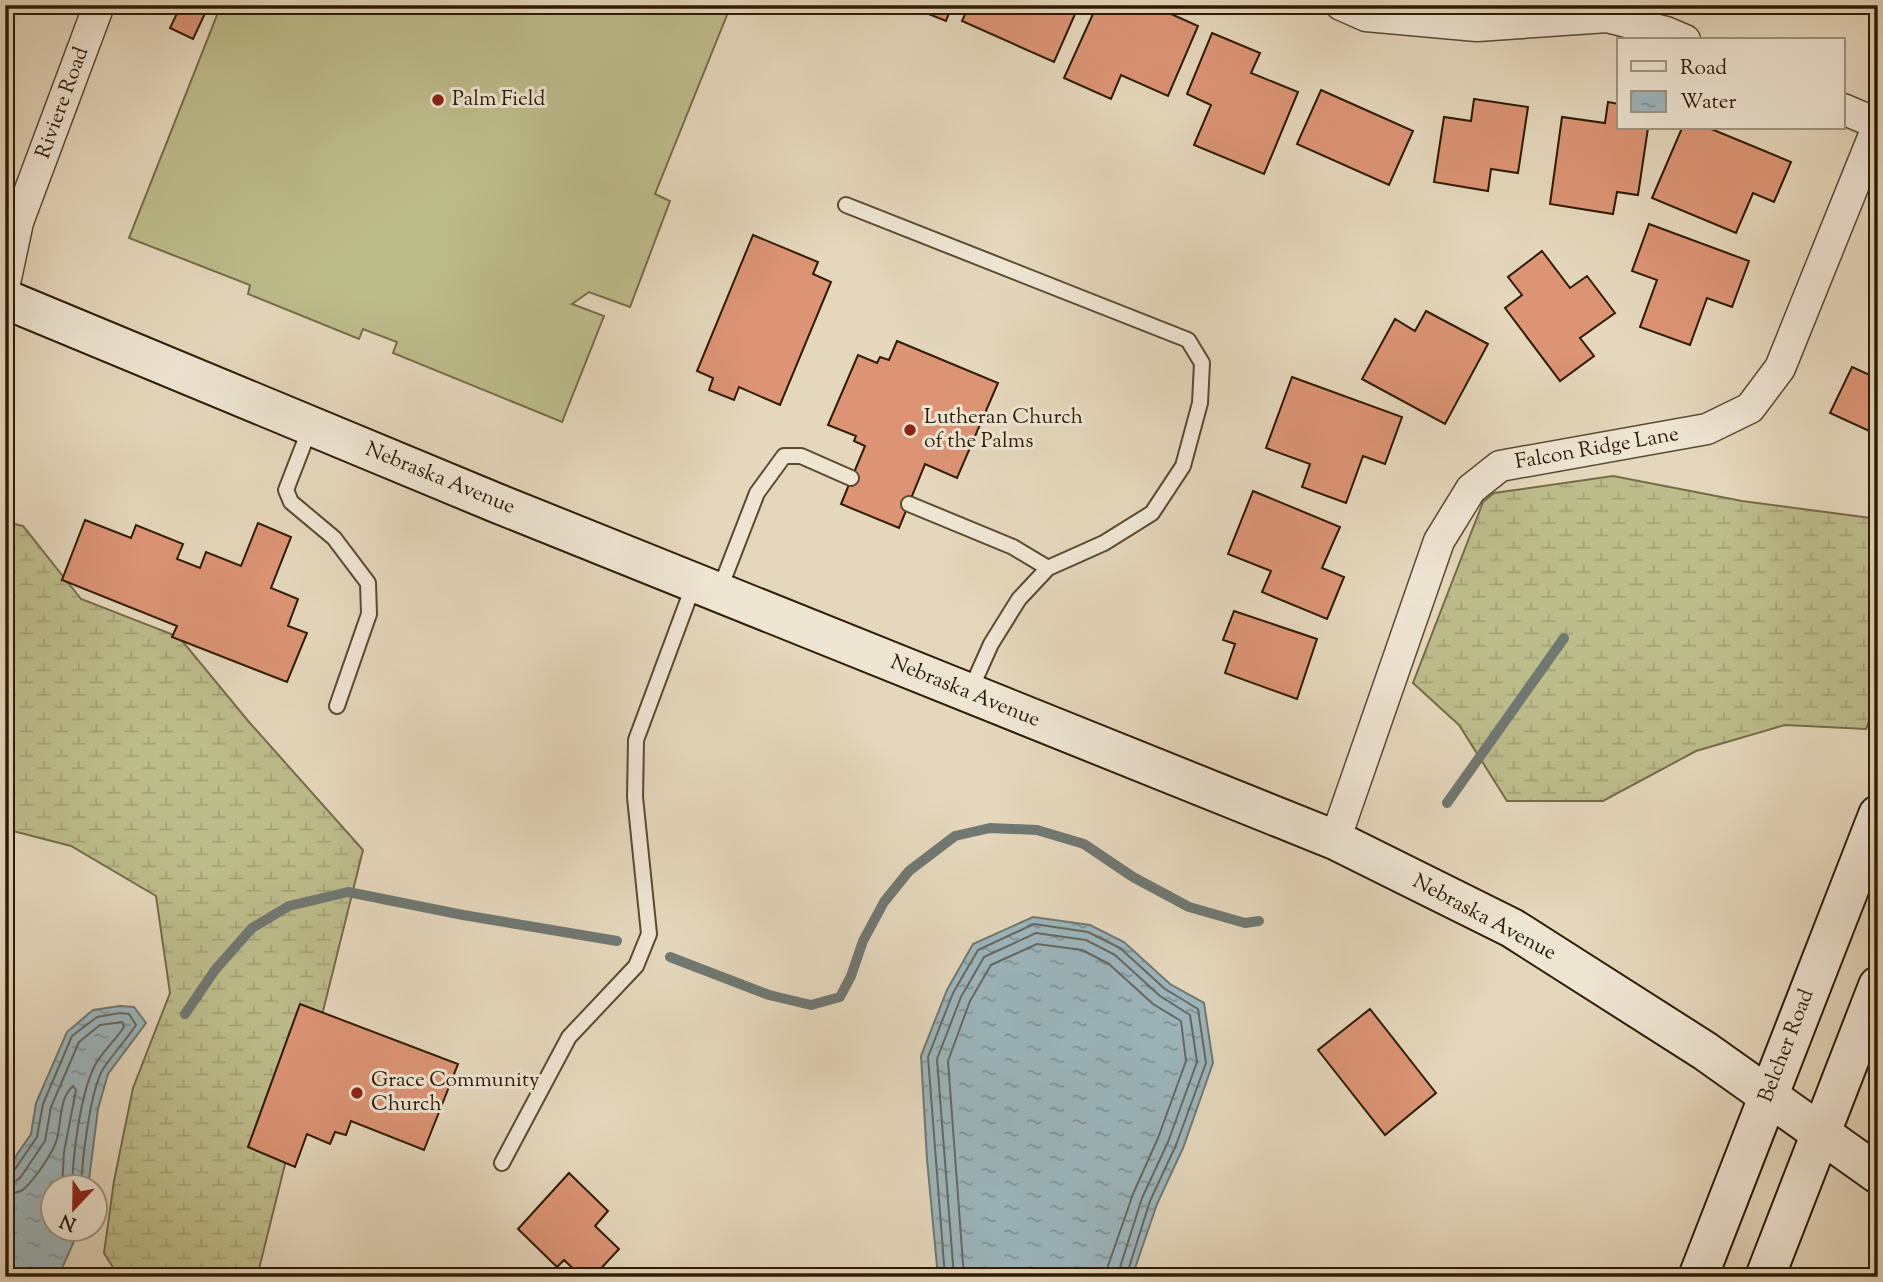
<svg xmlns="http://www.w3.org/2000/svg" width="1883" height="1282" font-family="'Sorts Mill Goudy',serif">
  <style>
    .wetland { fill: url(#wetland-marsh); stroke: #766c46; stroke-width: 2 }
    .garden { fill: #bdbc8b; stroke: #766c46; stroke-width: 2 }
    .water { fill: url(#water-ripples); stroke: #707872; stroke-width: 2 }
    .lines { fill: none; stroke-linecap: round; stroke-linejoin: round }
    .shore { stroke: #656860; stroke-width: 2 }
    .stream { stroke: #707872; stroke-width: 10 }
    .building { fill: #dc9475; stroke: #2e1b02; stroke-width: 2 }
    .lane-casing { stroke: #5c4a30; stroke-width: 18 }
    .street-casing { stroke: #5c4a30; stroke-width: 33 }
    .secondary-casing { stroke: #2e1b02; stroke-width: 42 }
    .lane { stroke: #eee5d3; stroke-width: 14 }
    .street { stroke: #eee5d3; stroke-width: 30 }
    .secondary { stroke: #eee5d3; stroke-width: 38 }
    .poi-dot { fill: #8f2418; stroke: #eee5d3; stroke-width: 2.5 }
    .labels { text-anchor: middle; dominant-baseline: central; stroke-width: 6; stroke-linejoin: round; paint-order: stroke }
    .poi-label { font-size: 21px; fill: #2e1b02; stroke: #eee5d3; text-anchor: start }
    .street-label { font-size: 21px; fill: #2e1b02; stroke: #eee5d3 }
  </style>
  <defs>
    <pattern id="wetland-marsh" width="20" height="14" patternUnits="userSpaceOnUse" patternTransform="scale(1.75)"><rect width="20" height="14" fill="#bdbc8b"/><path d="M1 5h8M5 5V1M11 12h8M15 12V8" fill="none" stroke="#a3a176"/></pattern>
    <pattern id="water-ripples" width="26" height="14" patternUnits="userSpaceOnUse" patternTransform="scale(1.75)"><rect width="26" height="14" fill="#9cb6bd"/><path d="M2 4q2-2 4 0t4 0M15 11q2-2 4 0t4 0" fill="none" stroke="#809397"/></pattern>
  </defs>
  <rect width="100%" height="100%" fill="#e5d7bc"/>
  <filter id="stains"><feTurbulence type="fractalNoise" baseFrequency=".00286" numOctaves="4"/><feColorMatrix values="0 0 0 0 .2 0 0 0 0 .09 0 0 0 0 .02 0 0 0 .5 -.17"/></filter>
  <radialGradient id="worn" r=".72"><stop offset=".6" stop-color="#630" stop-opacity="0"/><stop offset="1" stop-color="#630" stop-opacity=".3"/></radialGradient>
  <path class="wetland" d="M1613 476 1742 501 1878 519V699L1866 729 1785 725 1696 751 1603 801H1507L1459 725 1413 683 1483 502 1494 493Z
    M5 522 23 526 81 599 179 637 249 722 363 850 257 1277H119L104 1253 114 1181 133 1088 170 993 156 896 71 846 5 829Z"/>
  <path class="garden" d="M221 5H731L655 194 670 201 630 307 589 292 572 304 604 316 562 422 393 353 397 342 363 329 359 339 248 294 250 285 129 238Z"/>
  <path class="water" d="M1033 917 1090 925 1124 942 1170 984 1204 1003 1213 1063 1183 1148 1157 1204 1132 1277H938L927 1159 921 1056 947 990 973 944Z
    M120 1006 134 1007 146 1023 108 1074 98 1109 88 1187 52 1188V1230H79L59 1275 55 1277H5V1172L31 1134 36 1103 67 1032 93 1010Z"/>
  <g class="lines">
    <path class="shore" d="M5 1175 13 1172 37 1137 43 1104 72 1036 97 1017 120 1013 129 1014 136 1025C126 1040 113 1054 103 1069 90 1091 82 1161 81 1188
      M5 1184 13 1183 20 1178 45 1141 51 1107 79 1042 100 1025 122 1022 124 1027C115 1041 101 1053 94 1067 80 1097 73 1154 72 1188
      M5 1194C11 1194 16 1193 21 1191 31 1185 52 1154 56 1142 62 1125 58 1099 73 1086L76 1090 64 1152 62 1188
      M945 1277 928 1057 953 993 978 950 1034 924 1088 932 1120 948 1165 989 1198 1009 1206 1063 1176 1145 1150 1201 1126 1277
      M954 1277 937 1059 961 997 984 957 1036 933 1086 940 1115 955 1160 996 1190 1015 1197 1062 1168 1142 1142 1198 1117 1277
      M964 1277 948 1061 970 1001 991 965 1037 944 1082 950 1109 964 1153 1004 1181 1021 1186 1061 1158 1138 1133 1194 1108 1266 1107 1277"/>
    <path class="stream" d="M1447 803 1564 638
      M670 957 769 995 811 1005 840 997 851 976 863 941 884 902 909 871 955 836 990 828 1037 830 1084 844 1133 877 1189 907 1245 923 1259 921
      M185 1014 215 970 252 928 289 906 348 892 463 915 617 941"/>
  </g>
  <path class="building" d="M181 5H209L193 39 170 28Z
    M906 5H952L946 21Z
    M969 5H1079L1054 62 962 21Z
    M1097 5H1151L1198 26 1168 96 1121 75 1111 99 1064 78Z
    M1806 5H1832L1828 14Z
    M1212 33 1260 53 1251 73 1298 92 1264 174 1194 145 1211 105 1187 94Z
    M1321 90 1413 131 1389 185 1297 144Z
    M1474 99 1528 107 1518 173 1491 169 1488 191 1434 182 1444 117 1471 121Z
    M1608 102 1619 104V128H1648L1638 195 1617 192 1613 214 1550 204 1562 117 1605 123Z
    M1682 128H1709L1791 162 1774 202 1753 193 1736 233 1652 198Z
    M1649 224 1749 261 1732 307 1707 298 1690 345 1640 327 1657 280 1632 271Z
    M753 235 818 262 813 274 831 282 780 405 739 387 734 400 709 390 713 378 697 371Z
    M1542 251 1570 288 1587 276 1615 313 1580 338 1594 356 1560 381 1505 308 1522 295 1508 277Z
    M1426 311 1488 344 1445 424 1362 379 1395 319 1415 331Z
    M897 341 998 383 957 478 925 464 899 528 841 504 865 446 854 441 856 436 828 425 858 355 877 363 880 357 889 360Z
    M1852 367 1874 377 1878 369V435L1830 413Z
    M1292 377 1402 417 1385 464 1363 456 1346 503 1302 487 1310 464 1266 448Z
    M1253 491 1340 527 1322 568 1344 577 1327 619 1262 592 1271 571 1228 554Z
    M85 520 131 538 136 525 183 544 177 559 200 568 206 552 241 566 258 523 291 537 271 588 298 599 288 626 307 633 287 682 172 637 177 626 62 580Z
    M1234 611 1317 639 1297 699 1225 673 1235 644 1223 640Z
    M300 1004 458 1064 424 1150 351 1121 346 1135 335 1132 330 1144 307 1134 295 1167 248 1147Z
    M1370 1009 1436 1093 1385 1135 1318 1050Z
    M569 1173 608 1211 595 1226 619 1249 593 1277H582L564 1260 557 1267 518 1229Z"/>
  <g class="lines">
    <defs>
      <path id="lane" d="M846 205 1188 340 1202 363 1200 403 1183 466 1152 513 1104 543 1048 568 1019 599 991 644 970 691
        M310 428 286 490 291 502 334 538 368 583 369 614 337 706
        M909 504 1013 547 1048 568
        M719 591 757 493 784 456H801L851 478
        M502 1163 569 1037 636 966 649 934 635 797 636 740 694 584"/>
      <path id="street" d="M1341 5 1366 16 1477 26 1607 17 1666 32 1685 40
        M1843 109 1878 124
        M5 283 18 222 99 5
        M1335 840 1439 541 1471 489 1500 466 1707 429 1750 408 1780 368 1878 125"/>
      <path id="secondary" d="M5 299 494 502 1335 840 1512 928 1705 1051 1878 1174
        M1698 1277 1878 815
        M1765 1277 1878 986"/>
    </defs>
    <use href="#lane" class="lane-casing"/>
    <use href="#street" class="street-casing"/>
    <use href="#secondary" class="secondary-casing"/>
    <use href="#lane" class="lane"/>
    <use href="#street" class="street"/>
    <use href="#secondary" class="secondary"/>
  </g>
  <g class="poi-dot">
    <circle cx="438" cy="100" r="7"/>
    <circle cx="910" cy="430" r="7"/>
    <circle cx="357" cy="1093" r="7"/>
  </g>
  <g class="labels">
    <g class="poi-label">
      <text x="452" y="100">Palm Field</text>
      <text x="924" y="418">Lutheran Church<tspan x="924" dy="24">of the Palms</tspan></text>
      <text x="371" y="1081">Grace Community<tspan x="371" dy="24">Church</tspan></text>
    </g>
    <g class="street-label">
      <text transform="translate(63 103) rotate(-70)">Riviere Road</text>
      <text transform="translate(1597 449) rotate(-10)">Falcon Ridge Lane</text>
      <text transform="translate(440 479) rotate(22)">Nebraska Avenue</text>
      <text transform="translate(965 692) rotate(22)">Nebraska Avenue</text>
      <text transform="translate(1484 918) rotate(28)">Nebraska Avenue</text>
      <text transform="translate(1787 1046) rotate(-69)">Belcher Road</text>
    </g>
  </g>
  <rect width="1883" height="1282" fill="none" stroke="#e5d7bc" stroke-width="28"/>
  <rect x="7" y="7" width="1869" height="1268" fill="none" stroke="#2e1b02" stroke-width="3.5"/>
  <rect x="14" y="14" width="1855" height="1254" fill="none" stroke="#2e1b02" stroke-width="2"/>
  <rect x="1617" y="38" width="228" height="91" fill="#eee5d3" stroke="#a1947f" stroke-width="2"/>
  <rect x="1631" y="61" width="35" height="10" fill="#eee5d3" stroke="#a1947f" stroke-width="2"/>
  <text x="1680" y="74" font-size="21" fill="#2e1b02">Road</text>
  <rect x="1631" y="91" width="35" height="21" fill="url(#water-ripples)" stroke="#a1947f" stroke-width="2"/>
  <text x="1680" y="108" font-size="21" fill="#2e1b02">Water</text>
  <g transform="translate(74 1208) rotate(202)"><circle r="33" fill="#eee5d3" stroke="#a1947f" stroke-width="2"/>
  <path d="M0-5L12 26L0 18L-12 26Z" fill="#8f2418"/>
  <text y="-10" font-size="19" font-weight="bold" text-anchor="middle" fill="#2e1b02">N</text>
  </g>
  <rect width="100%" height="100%" filter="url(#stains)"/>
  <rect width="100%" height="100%" fill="url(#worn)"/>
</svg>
